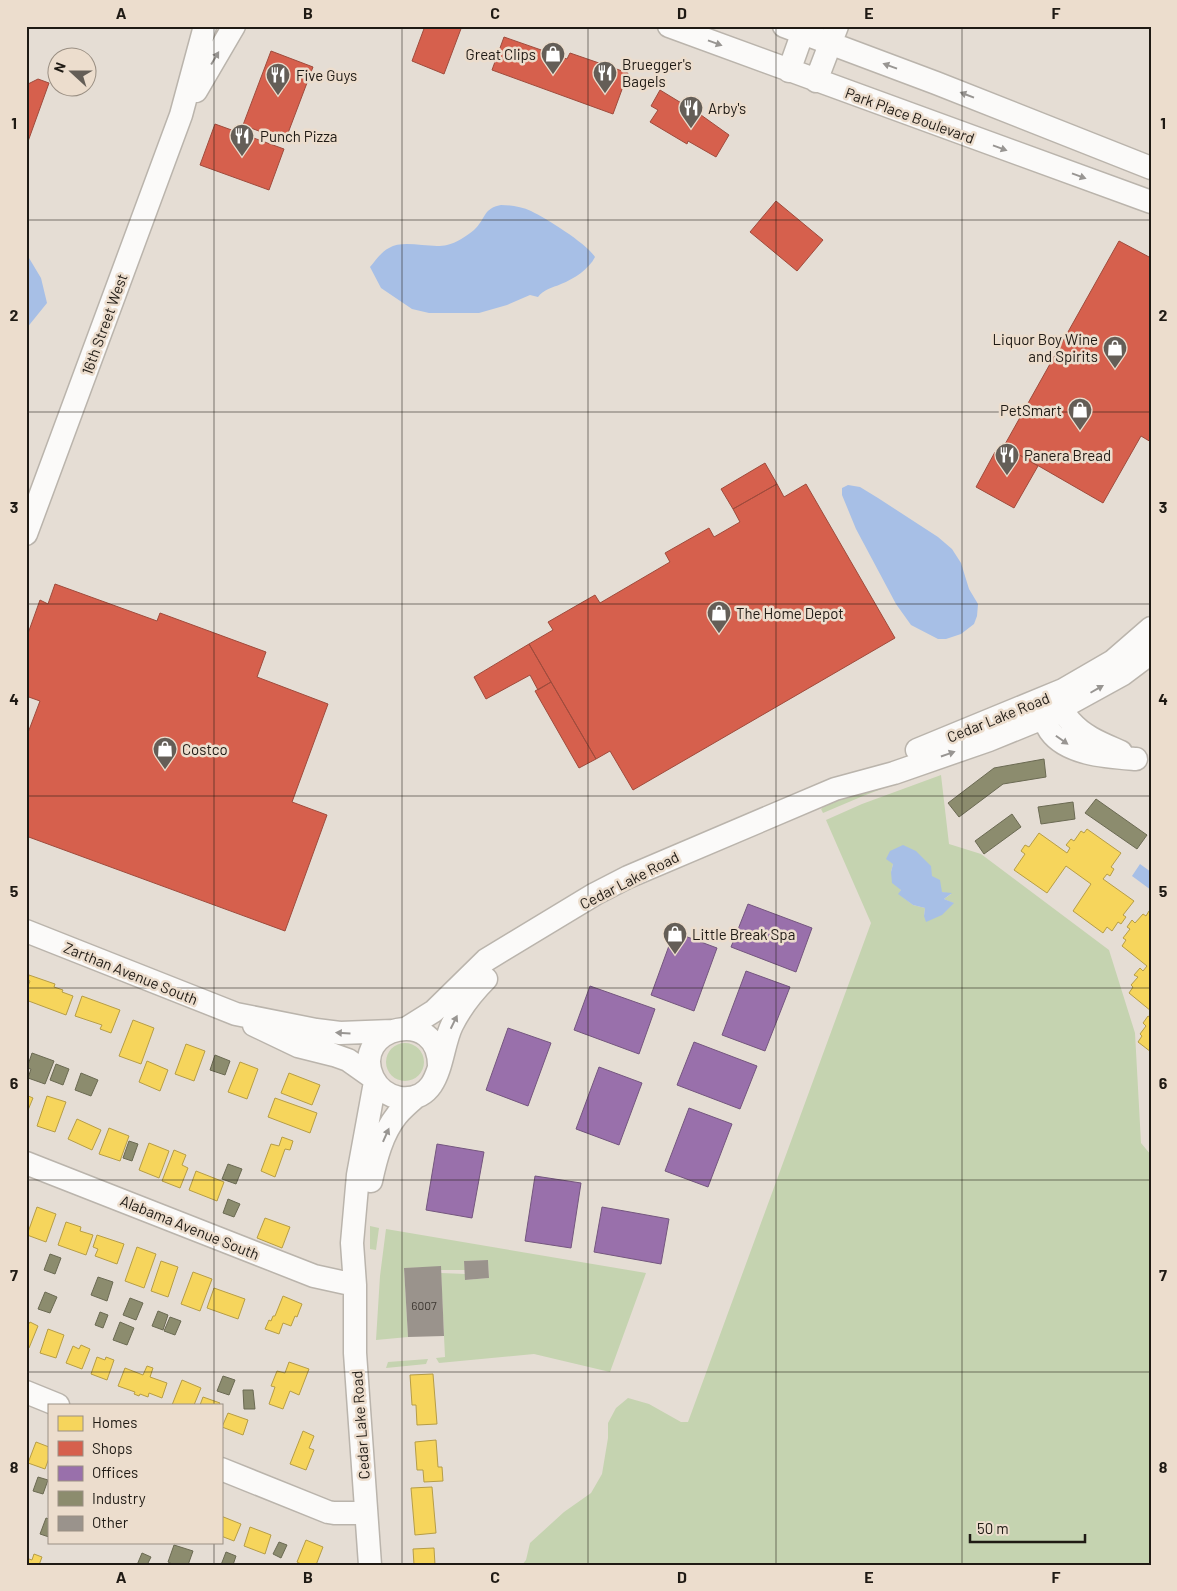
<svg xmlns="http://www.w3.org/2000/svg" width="1177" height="1591" font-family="Barlow,sans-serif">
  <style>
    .green { fill: #c5d3b0; fill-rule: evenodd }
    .water { fill: #a7bfe6 }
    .homes { fill: #f6d55c; stroke: #b69d46 }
    .shops { fill: #d6604d; stroke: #9f4b3c }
    .offices { fill: #9970ab; stroke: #74567e }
    .industry { fill: #8c8c6e; stroke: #6b6a53 }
    .building { fill: #9a938c }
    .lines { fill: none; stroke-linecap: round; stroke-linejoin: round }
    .minor-casing { stroke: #bab4ac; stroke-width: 25 }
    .minor { stroke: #fbfaf9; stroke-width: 22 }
    .oneway { fill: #989592 }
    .grid { fill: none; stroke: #1f1a14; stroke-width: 1; stroke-opacity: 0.55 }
    .labels { text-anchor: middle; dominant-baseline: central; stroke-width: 5; stroke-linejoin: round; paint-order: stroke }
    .number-label { font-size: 12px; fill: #3e3832 }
    .poi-label { font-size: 15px; fill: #1f1a14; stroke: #ecddcd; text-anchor: start }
    .street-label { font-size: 15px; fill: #1f1a14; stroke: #ecddcd }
    .neatline { fill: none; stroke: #1f1a14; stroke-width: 2 }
    .grid-label { font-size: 16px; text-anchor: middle; font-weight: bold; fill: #1f1a14 }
  </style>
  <rect width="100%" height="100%" fill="#e5ddd4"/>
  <path class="green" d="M940 767 863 796 823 813 821 809 825 806 867 789Z
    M941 775 949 844 981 854 1109 950 1135 1033 1141 1143 1151 1155V1565H522L526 1560 530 1543 564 1512 591 1493 602 1474 608 1438V1423L616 1408 628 1398 649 1404 681 1422H688L871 923 826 820 862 804ZM893 864 942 892 951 894 944 899 953 903 924 916 925 908 913 905 899 894 901 890 891 872Z
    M386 1062a19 19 0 1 1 38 0a19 19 0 1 1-38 0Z
    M370 1226 379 1228 376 1250 370 1249Z
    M386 1229 646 1273 610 1372 534 1354 439 1363 436 1358 445 1357 441 1273 465 1274V1280L489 1278 488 1260 464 1261 465 1270H441V1267L404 1268 408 1337 376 1340 380 1276Z
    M428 1359 426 1364 386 1368 388 1362Z"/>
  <path class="water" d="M501 205C511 205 522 207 531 211 547 219 586 243 595 257 589 269 574 279 561 284 552 288 544 289 538 297L530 295 507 305 479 313H429L412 309 381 288 370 267C376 260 381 252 389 248 404 239 430 249 447 245 456 243 467 236 474 230 486 219 483 208 501 205Z
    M26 253 41 278 47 303 26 329Z
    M848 485 860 487 878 498 938 537 952 549 961 563 969 589 978 604 977 616 974 624 961 634 946 639H938L911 625 896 604 856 529 842 495V488Z
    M903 845 916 851 931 866 932 876 940 880 942 892 952 893 944 899 954 903 942 915 926 922 924 916 925 908 913 905 898 894 901 890 892 883 891 872 893 864 886 859 890 851Z
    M1140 864 1151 872V890L1132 876Z"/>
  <path class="homes" d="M1087 829 1121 853 1111 867 1114 869 1110 876 1107 874 1103 879 1134 901 1123 915 1126 917 1121 924 1118 922 1112 931 1107 927 1103 933 1073 911 1091 884 1066 866 1047 893 1014 870 1025 854 1021 851 1025 845 1029 847 1039 833 1067 853 1070 848 1066 845 1071 839 1074 841 1081 831 1084 833Z
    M1149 911 1151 912V1011L1129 993 1133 987 1131 985 1138 977 1134 975 1140 968 1143 971 1147 966 1122 946 1126 940 1123 938 1130 929 1127 927 1132 920 1135 923 1143 914 1146 916Z
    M29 975 55 984 54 987 63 990 62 992 73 996 66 1015 26 1000V991L30 981 28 980Z
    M82 996 120 1010 111 1033 100 1029 102 1025 75 1016Z
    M1148 1016 1151 1018V1052L1138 1042 1142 1036 1140 1034 1146 1026 1143 1023Z
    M133 1020 154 1028 141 1064 119 1056Z
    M186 1044 205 1051 194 1081 175 1074Z
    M147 1061 168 1070 160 1091 139 1082Z
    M240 1062 258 1069 247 1099 228 1092Z
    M289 1073 320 1085 312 1105 281 1093Z
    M26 1095 33 1098 26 1115Z
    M47 1096 66 1102 55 1132 37 1126Z
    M275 1098 317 1113 310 1133 268 1117Z
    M77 1119 101 1130 92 1150 68 1139Z
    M109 1128 129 1136 120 1161 99 1154Z
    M282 1137 293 1141 290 1150 285 1149 275 1177 261 1171 271 1144 279 1146Z
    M149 1143 169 1151 159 1178 139 1170Z
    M174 1150 186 1155 182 1165 188 1168 180 1188 162 1181Z
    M196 1171 224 1182 217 1201 189 1190Z
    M37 1207 56 1214 46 1242 27 1235Z
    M265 1218 290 1227 282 1248 257 1238Z
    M66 1222 81 1227 80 1231 93 1235 86 1255 58 1245Z
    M97 1235 124 1244 117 1264 95 1256 98 1249 93 1247Z
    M137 1247 156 1254 144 1288 125 1281Z
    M161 1261 178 1267 168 1297 151 1291Z
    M193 1272 212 1279 200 1311 181 1304Z
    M214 1288 245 1299 238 1319 207 1308Z
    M283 1296 302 1304 297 1317 295 1316 291 1326 283 1323 279 1334 265 1329 269 1320 271 1321 273 1316H275Z
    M30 1322 38 1326 29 1348 26 1347V1328Z
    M48 1329 64 1335 56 1358 40 1353Z
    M81 1345 90 1349 82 1369 66 1363 73 1346 79 1349Z
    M97 1357 105 1360 106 1357 114 1360 107 1380 91 1374Z
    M289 1362 309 1369 299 1395 290 1391 283 1409 269 1404 275 1387 271 1386 277 1371 285 1373Z
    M147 1366 153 1368 150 1377 167 1383 162 1398 149 1393 148 1397 140 1394 139 1396 134 1394 135 1392 118 1386 125 1368 143 1375Z
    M433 1374 437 1424 417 1425 416 1405H412L410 1375Z
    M182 1380 201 1388 194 1405H172Z
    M203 1397 220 1403 219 1405H200Z
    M228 1413 248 1420 243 1435 222 1427Z
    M303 1431 314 1436 309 1448 314 1450 306 1470 290 1464Z
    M436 1440 438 1467H442L443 1481 424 1482 423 1470H417L415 1442Z
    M36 1442 49 1447V1458L45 1469 28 1463Z
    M432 1487 436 1533 415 1535 411 1488Z
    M221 1516 241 1524 234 1541 221 1536Z
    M250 1527 271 1535 265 1554 244 1546Z
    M306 1540 323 1547 316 1565H303L297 1562Z
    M434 1548 435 1565H414L413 1549Z
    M34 1554 42 1557 39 1565H26V1558L32 1560Z"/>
  <path class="shops" d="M425 26H462L444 74 412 61Z
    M504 37 567 59 570 53 628 73 613 114 492 70Z
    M271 51 313 67 285 141 243 125Z
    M38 79 49 83 26 147V85Z
    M660 90 701 115 729 135 716 157 688 141 687 144 650 122 658 110 651 106Z
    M215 124 284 149 269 190 200 165Z
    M776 201 823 240 797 271 750 232Z
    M1119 241 1151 258V442L1141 436 1103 503 1004 446Z
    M1004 446 1038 466 1014 508 976 487 995 452 999 454Z
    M765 463 777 484 733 509 721 489Z
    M777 484 784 497 806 484 895 638 633 790 610 751 596 759 529 644 553 630 548 622 595 595 600 603 670 562 665 553 709 528 714 537 740 522 733 509Z
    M55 584 157 621 160 613 266 652 257 677 328 704 292 802 327 815 285 931 26 836V738L40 701 26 696V639L40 600 48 604Z
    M529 644 551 682 538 690 530 675 486 699 474 677Z
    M551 682 596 759 579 768 535 691Z"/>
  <path class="offices" d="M748 904 812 928 796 972 731 947Z
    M674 932 717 948 694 1011 651 995Z
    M746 971 790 987 765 1051 722 1035Z
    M590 986 655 1009 639 1054 574 1030Z
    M508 1028 551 1043 528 1106 486 1090Z
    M694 1042 757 1066 740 1109 677 1085Z
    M599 1067 642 1083 619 1145 576 1129Z
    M689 1108 732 1124 708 1187 665 1171Z
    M437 1144 484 1152 472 1218 426 1210Z
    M535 1176 581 1183 571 1248 525 1241Z
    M602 1207 669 1219 661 1264 594 1252Z"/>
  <path class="industry" d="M1044 759 1046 777 1003 784 959 817 948 803 994 768Z
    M1096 799 1147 835 1137 849 1085 813Z
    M1073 802 1075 819 1041 824 1038 807Z
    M1012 814 1021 827 984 854 975 841Z
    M32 1053 54 1061 45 1084 28 1078 31 1069 27 1068Z
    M215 1055 230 1061 225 1075 210 1070Z
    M56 1064 69 1069 63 1085 50 1080Z
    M81 1073 98 1080 91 1096 75 1090Z
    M129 1141 138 1144 132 1161 123 1158Z
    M228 1164 242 1169 236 1184 222 1179Z
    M228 1199 240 1204 234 1217 223 1213Z
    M50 1254 61 1258 55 1274 44 1270Z
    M98 1277 113 1282 107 1301 91 1295Z
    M45 1292 57 1297 50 1313 38 1309Z
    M130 1298 143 1303 136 1320 123 1315Z
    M158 1311 168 1315 163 1330 152 1326Z
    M100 1312 108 1315 103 1328 95 1325Z
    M170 1317 181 1321 175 1335 164 1331Z
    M120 1322 134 1328 127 1345 113 1340Z
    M223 1376 235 1380 229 1395 217 1391Z
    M243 1390H253L255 1409H244Z
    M38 1477 48 1480 43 1494 33 1491Z
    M46 1518 49 1519V1537L40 1534Z
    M279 1542 287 1545 281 1558 273 1554Z
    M174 1545 193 1551 188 1565H175L168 1562Z
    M226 1552 236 1556 233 1565H221Z
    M142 1553 151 1557 147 1565H137Z"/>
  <path class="building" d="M488 1260 489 1278 465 1280 464 1261Z
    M441 1266 444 1336 408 1337 404 1268Z"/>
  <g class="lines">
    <defs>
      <path id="minor" d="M669 26 1151 202
        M784 26 936 83 1151 168
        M789 71 805 26
        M816 81 837 26
        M196 91 234 26
        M26 534 181 115 205 26
        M1056 695C1060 704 1064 715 1071 722 1084 737 1103 744 1121 752
        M1037 706C1041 714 1045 723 1050 731 1067 755 1109 757 1136 759
        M917 750 1063 690 1113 661 1151 628
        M26 931 236 1014 316 1030 340 1033 392 1031
        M254 1025 298 1046 334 1055 348 1060 372 1077
        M407 1028 434 1011 486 960 595 894 628 877 835 789 894 773 989 740 1043 718 1123 674 1151 653
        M439 1068C441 1004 349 1027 373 1078 378 1088 388 1096 400 1098 443 1103 439 1051 452 1025 461 1007 472 993 486 979
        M26 1163 314 1276 355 1285
        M371 1181C376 1158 382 1134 397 1115 403 1108 410 1102 417 1096
        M26 1392 58 1405
        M221 1469 328 1512 334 1513H366
        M370 1565 355 1353V1285L352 1243 358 1175 375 1082"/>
    </defs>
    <use href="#minor" class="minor-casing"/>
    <use href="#minor" class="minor"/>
  </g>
  <defs><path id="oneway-solid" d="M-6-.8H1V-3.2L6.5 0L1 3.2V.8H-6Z" transform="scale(1.25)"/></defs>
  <g class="oneway">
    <use href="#oneway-solid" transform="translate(715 43) rotate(20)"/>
    <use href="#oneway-solid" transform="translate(215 58) rotate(-59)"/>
    <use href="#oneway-solid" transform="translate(890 66) rotate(-160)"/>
    <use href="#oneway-solid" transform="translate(967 95) rotate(-159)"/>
    <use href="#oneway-solid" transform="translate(1000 148) rotate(20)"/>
    <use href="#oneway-solid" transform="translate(1079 176) rotate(20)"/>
    <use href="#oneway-solid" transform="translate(1097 689) rotate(-30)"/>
    <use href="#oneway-solid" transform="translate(1062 740) rotate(35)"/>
    <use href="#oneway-solid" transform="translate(948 754) rotate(-19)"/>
    <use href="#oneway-solid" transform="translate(454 1022) rotate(-64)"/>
    <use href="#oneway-solid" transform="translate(343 1033) rotate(-177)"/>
    <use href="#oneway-solid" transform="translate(386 1135) rotate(-66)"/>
  </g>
  <path class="grid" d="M214 26V1405M402 26V1565M588 26V1565M776 26V1565M962 26V1565M26 220H1151M26 412H1151M26 604H1151M26 796H1151M26 988H1151M26 1180H1151M26 1372H1151M214 1542V1565"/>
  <defs>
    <symbol id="shop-pin" viewBox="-11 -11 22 30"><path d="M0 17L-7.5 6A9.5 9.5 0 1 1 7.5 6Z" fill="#645e57" stroke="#ecddcd"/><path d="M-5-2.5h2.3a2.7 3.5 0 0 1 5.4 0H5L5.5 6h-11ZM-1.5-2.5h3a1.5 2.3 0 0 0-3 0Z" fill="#fff"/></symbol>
    <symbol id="restaurant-pin" viewBox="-11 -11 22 30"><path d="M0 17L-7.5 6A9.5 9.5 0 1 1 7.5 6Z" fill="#645e57" stroke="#ecddcd"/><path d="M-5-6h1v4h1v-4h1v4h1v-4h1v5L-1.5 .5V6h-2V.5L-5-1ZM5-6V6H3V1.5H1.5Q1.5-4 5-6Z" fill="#fff"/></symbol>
  </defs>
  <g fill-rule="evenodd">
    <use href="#shop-pin" x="539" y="40" width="28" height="38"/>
    <use href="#restaurant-pin" x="591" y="59" width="28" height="38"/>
    <use href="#restaurant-pin" x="264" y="61" width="28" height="38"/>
    <use href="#restaurant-pin" x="677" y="94" width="28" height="38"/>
    <use href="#restaurant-pin" x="228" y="122" width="28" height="38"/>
    <use href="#shop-pin" x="1101" y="334" width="28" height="38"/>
    <use href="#shop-pin" x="1066" y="396" width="28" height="38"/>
    <use href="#restaurant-pin" x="993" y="441" width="28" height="38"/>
    <use href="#shop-pin" x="705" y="599" width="28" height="38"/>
    <use href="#shop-pin" x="151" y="735" width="28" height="38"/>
    <use href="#shop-pin" x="661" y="920" width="28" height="38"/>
  </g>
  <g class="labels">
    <g class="number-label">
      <text x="424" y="1305">6007</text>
    </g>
    <g class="poi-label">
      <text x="536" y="54" text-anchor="end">Great Clips</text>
      <text x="622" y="64">Bruegger's<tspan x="622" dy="17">Bagels</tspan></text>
      <text x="296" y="75">Five Guys</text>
      <text x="708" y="108">Arby's</text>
      <text x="260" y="136">Punch Pizza</text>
      <text x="1098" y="339" text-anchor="end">Liquor Boy Wine<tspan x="1098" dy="17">and Spirits</tspan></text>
      <text x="1062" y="410" text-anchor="end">PetSmart</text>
      <text x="1024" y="455">Panera Bread</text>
      <text x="736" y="613">The Home Depot</text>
      <text x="182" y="749">Costco</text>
      <text x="692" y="934">Little Break Spa</text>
    </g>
    <g class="street-label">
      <text transform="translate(910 115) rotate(20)">Park Place Boulevard</text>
      <text transform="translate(104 324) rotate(-70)">16th Street West</text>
      <text transform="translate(998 717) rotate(-22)">Cedar Lake Road</text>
      <text transform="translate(629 880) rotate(-27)">Cedar Lake Road</text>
      <text transform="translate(131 973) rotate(22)">Zarthan Avenue South</text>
      <text transform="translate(190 1227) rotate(22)">Alabama Avenue South</text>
      <text transform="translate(360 1425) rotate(-94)">Cedar Lake Road</text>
    </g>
  </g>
  <rect width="1177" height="1591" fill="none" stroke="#ecddcd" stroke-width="55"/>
  <rect x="48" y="1404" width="175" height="140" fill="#ecddcd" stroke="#9a8f83"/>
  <rect x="58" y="1416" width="25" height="15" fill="#f6d55c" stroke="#9a8f83"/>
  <text x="92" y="1428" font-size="15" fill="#1f1a14">Homes</text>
  <rect x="58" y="1441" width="25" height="15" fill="#d6604d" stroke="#9a8f83"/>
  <text x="92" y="1454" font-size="15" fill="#1f1a14">Shops</text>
  <rect x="58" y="1466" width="25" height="15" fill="#9970ab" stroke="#9a8f83"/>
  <text x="92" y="1478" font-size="15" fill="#1f1a14">Offices</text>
  <rect x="58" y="1491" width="25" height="15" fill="#8c8c6e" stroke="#9a8f83"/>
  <text x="92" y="1504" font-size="15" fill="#1f1a14">Industry</text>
  <rect x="58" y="1516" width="25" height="15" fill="#9a938c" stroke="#9a8f83"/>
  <text x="92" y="1528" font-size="15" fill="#1f1a14">Other</text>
  <g transform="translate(72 72) rotate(291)"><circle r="24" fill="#ecddcd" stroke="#9a8f83"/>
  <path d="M0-4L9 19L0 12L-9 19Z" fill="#645e57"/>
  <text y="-8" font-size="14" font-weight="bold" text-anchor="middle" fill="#1f1a14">N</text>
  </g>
  <path d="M970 1534v8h115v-8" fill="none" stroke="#1f1a14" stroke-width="2.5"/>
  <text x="977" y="1534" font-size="15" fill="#1f1a14" stroke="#ecddcd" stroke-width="4" paint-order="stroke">50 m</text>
  <rect x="28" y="28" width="1122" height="1536" class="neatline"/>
  <g class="grid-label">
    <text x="121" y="19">A</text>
    <text x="308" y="19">B</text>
    <text x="495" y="19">C</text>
    <text x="682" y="19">D</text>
    <text x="869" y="19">E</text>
    <text x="1056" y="19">F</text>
    <text x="14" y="129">1</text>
    <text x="1163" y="129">1</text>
    <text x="14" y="321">2</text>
    <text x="1163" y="321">2</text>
    <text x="14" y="513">3</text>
    <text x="1163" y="513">3</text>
    <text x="14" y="705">4</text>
    <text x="1163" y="705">4</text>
    <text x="14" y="897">5</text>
    <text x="1163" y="897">5</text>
    <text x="14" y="1089">6</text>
    <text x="1163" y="1089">6</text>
    <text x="14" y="1281">7</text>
    <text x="1163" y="1281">7</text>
    <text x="14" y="1473">8</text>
    <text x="1163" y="1473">8</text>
    <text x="121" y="1583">A</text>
    <text x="308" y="1583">B</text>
    <text x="495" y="1583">C</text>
    <text x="682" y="1583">D</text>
    <text x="869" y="1583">E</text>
    <text x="1056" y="1583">F</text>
  </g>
</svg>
